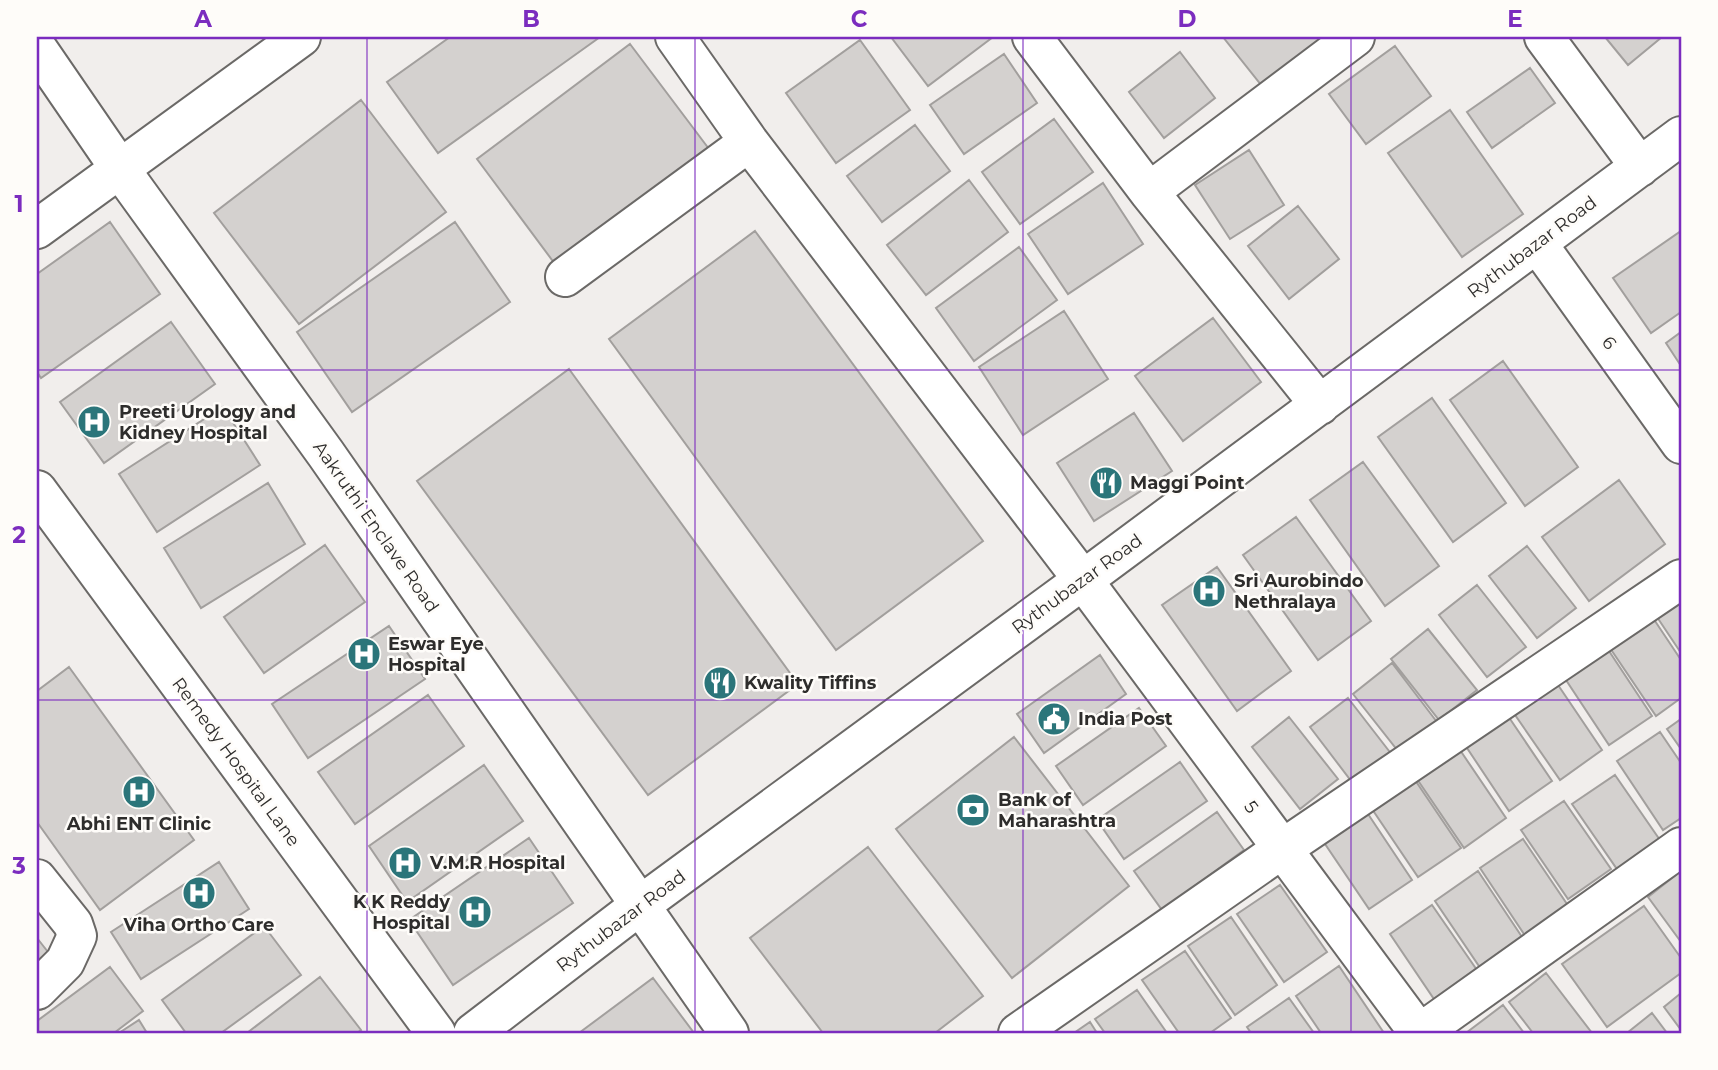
<svg xmlns="http://www.w3.org/2000/svg" width="1718" height="1070" font-family="Montserrat,sans-serif">
  <style>
    .building { fill: #d4d1cf; stroke: #a29f9d; stroke-width: 2 }
    .lines { fill: none; stroke-linecap: round; stroke-linejoin: round }
    .minor-casing { stroke: #6b6967; stroke-width: 42 }
    .minor { stroke: #fff; stroke-width: 38 }
    .grid { fill: none; stroke: #7b2cbf; stroke-width: 2; stroke-opacity: 0.55 }
    .labels { text-anchor: middle; dominant-baseline: central; stroke-width: 5; stroke-linejoin: round; paint-order: stroke }
    .street-label { font-size: 18px; fill: #2e2d2c; stroke: #fefcf9 }
    .poi-label { font-size: 18px; font-weight: bold; fill: #2e2d2c; stroke: #fefcf9; text-anchor: start }
    .neatline { fill: none; stroke: #7b2cbf; stroke-width: 2.5 }
    .grid-label { font-size: 23px; text-anchor: middle; font-weight: bold; fill: #7b2cbf }
  </style>
  <rect width="100%" height="100%" fill="#f1eeec"/>
  <path class="building" d="M450 37H600L438 153 387 82Z
    M891 37H993L928 86Z
    M1223 37H1325L1262 86Z
    M1605 37H1662L1628 65Z
    M860 40 910 110 836 163 786 93Z
    M630 44 709 149 555 264 477 159Z
    M1395 46 1431 96 1366 144 1329 94Z
    M1180 52 1215 98 1164 138 1129 92Z
    M1004 54 1037 103 964 154 930 105Z
    M1530 68 1555 103 1492 148 1467 112Z
    M361 100 446 212 299 324 214 213Z
    M1450 110 1523 214 1462 257 1388 153Z
    M1054 119 1093 172 1020 224 982 172Z
    M915 125 950 171 882 222 847 176Z
    M1249 150 1284 205 1230 239 1195 185Z
    M969 180 1008 232 926 295 887 245Z
    M1103 183 1143 244 1068 294 1028 234Z
    M1298 206 1339 259 1289 299 1248 246Z
    M110 222 160 294 41 378 37 372V274Z
    M455 222 510 302 352 412 297 332Z
    M755 231 983 541 836 650 609 339Z
    M1681 231V312L1651 333 1613 278Z
    M1019 247 1057 300 974 361 936 308Z
    M1064 311 1108 379 1023 435 979 367Z
    M1213 318 1261 382 1183 441 1135 376Z
    M171 322 215 384 104 463 60 402Z
    M1681 332V366L1666 343Z
    M1503 361 1578 467 1525 506 1450 400Z
    M569 369 798 684 648 795 417 481Z
    M1432 398 1506 503 1453 542 1378 437Z
    M223 407 260 465 157 532 119 474Z
    M1134 413 1172 471 1094 521 1057 463Z
    M1363 462 1439 566 1385 606 1310 500Z
    M1619 480 1665 544 1589 601 1542 537Z
    M268 483 305 544 201 608 164 548Z
    M1296 517 1371 621 1318 660 1243 555Z
    M325 545 365 602 264 673 224 617Z
    M1527 546 1576 608 1537 638 1489 576Z
    M1217 567 1291 671 1237 711 1162 605Z
    M1477 585 1526 647 1487 677 1439 615Z
    M1681 599V653L1657 617Z
    M1653 618 1681 660V698L1656 716 1610 648Z
    M389 626 425 679 308 758 272 704Z
    M1428 629 1477 690 1439 720 1391 659Z
    M1607 648 1652 716 1609 745 1564 677Z
    M1100 655 1126 694 1044 753 1017 714Z
    M1392 663 1440 726 1402 756 1353 694Z
    M69 667 194 840 100 910 37 822V691Z
    M1556 682 1602 750 1560 780 1513 712Z
    M428 695 464 746 355 824 318 772Z
    M1348 698 1396 760 1358 790 1310 727Z
    M1139 708 1166 746 1083 805 1056 766Z
    M1506 713 1552 781 1509 811 1463 742Z
    M1289 717 1338 779 1300 809 1252 747Z
    M1681 719V749L1667 729Z
    M1660 732 1681 763V818L1663 830 1617 761Z
    M1014 737 1129 886 1012 978 896 829Z
    M1460 750 1506 818 1464 848 1417 779Z
    M1180 762 1207 801 1124 859 1097 820Z
    M484 765 523 821 407 902 369 846Z
    M1615 775 1662 843 1619 872 1572 804Z
    M1415 780 1461 848 1418 877 1372 809Z
    M1564 801 1611 869 1568 899 1521 830Z
    M1366 811 1412 880 1369 909 1323 841Z
    M1217 812 1244 850 1162 910 1134 871Z
    M529 838 573 903 453 985 409 920Z
    M1523 839 1569 907 1526 937 1480 868Z
    M868 847 983 996 935 1033H823L750 938Z
    M219 862 249 909 141 979 111 932Z
    M1478 871 1524 940 1481 969 1435 901Z
    M1681 871V942L1648 897Z
    M1280 885 1327 952 1284 982 1237 914Z
    M1432 905 1479 973 1436 1002 1390 934Z
    M1644 906 1681 958V973L1607 1027 1562 964Z
    M1231 917 1277 985 1235 1015 1188 946Z
    M264 926 301 975 221 1033H186L162 1000Z
    M37 938 48 952 37 961Z
    M1185 951 1231 1018 1210 1033H1179L1142 980Z
    M1339 966 1384 1033H1321L1296 996Z
    M110 967 143 1011 114 1033H37V1021Z
    M1546 973 1592 1033H1533L1509 1002Z
    M320 977 361 1030 357 1033H247Z
    M653 978 694 1033H579Z
    M1137 990 1167 1033H1105L1095 1019Z
    M1681 993V1030L1664 1007Z
    M1289 998 1314 1033H1251L1247 1027Z
    M1503 1005 1524 1033H1466Z
    M1652 1013 1667 1033H1627Z
    M139 1020 147 1033H119Z
    M1090 1022 1097 1033H1074Z"/>
  <g class="lines">
    <defs>
      <path id="minor" d="M675 37 749 142 1083 580 1419 1033
        M1032 37 1149 192 1320 405
        M1544 37 1640 167
        M37 48 120 169 326 454 729 1033
        M1149 192 1355 37
        M37 229 301 37
        M1537 243 1681 444
        M565 277 749 142
        M37 490 436 1033
        M37 879 73 924 77 936 65 962 37 990
        M473 1033 639 906 1083 580 1681 136
        M1018 1033 1282 849 1681 579
        M1420 1033 1681 847"/>
    </defs>
    <use href="#minor" class="minor-casing"/>
    <use href="#minor" class="minor"/>
  </g>
  <path class="grid" d="M367 37V1033M695 37V1033M1023 37V1033M1351 37V1033M37 370H1681M37 700H1681"/>
  <defs>
    <symbol id="hospital-disc" viewBox="-11 -11 22 22"><circle r="9.5" fill="#2b757a" stroke="#fefcf9"/><path d="M-5-5h3v3.5h4V-5h3V5h-3V1.5h-4V5h-3Z" fill="#fff"/></symbol>
    <symbol id="restaurant-disc" viewBox="-11 -11 22 22"><circle r="9.5" fill="#2b757a" stroke="#fefcf9"/><path d="M-5-6h1v4h1v-4h1v4h1v-4h1v5L-1.5 .5V6h-2V.5L-5-1ZM5-6V6H3V1.5H1.5Q1.5-4 5-6Z" fill="#fff"/></symbol>
    <symbol id="civic-disc" viewBox="-11 -11 22 22"><circle r="9.5" fill="#2b757a" stroke="#fefcf9"/><path d="M-.6-6.5H3V-4.5H.6V-3L4-1V1h2V6H-6V1h2V-1L-.6-3ZM-1.2 2.5V6h2.4V2.5Z" fill="#fff"/></symbol>
    <symbol id="bank-disc" viewBox="-11 -11 22 22"><circle r="9.5" fill="#2b757a" stroke="#fefcf9"/><path d="M-6-4H6V4H-6ZM0-2.3a2.3 2.3 0 1 0 0 4.6a2.3 2.3 0 1 0 0-4.6Z" fill="#fff"/></symbol>
  </defs>
  <g fill-rule="evenodd">
    <use href="#hospital-disc" x="75" y="403" width="38" height="38"/>
    <use href="#restaurant-disc" x="1087" y="464" width="38" height="38"/>
    <use href="#hospital-disc" x="1190" y="572" width="38" height="38"/>
    <use href="#hospital-disc" x="345" y="635" width="38" height="38"/>
    <use href="#restaurant-disc" x="701" y="664" width="38" height="38"/>
    <use href="#civic-disc" x="1035" y="700" width="38" height="38"/>
    <use href="#hospital-disc" x="120" y="773" width="38" height="38"/>
    <use href="#bank-disc" x="954" y="791" width="38" height="38"/>
    <use href="#hospital-disc" x="386" y="844" width="38" height="38"/>
    <use href="#hospital-disc" x="180" y="874" width="38" height="38"/>
    <use href="#hospital-disc" x="456" y="893" width="38" height="38"/>
  </g>
  <g class="labels">
    <g class="street-label">
      <text transform="translate(1532 247) rotate(-37)">Rythubazar Road</text>
      <text transform="translate(1609 343) rotate(54)">6</text>
      <text transform="translate(376 527) rotate(55)">Aakruthi Enclave Road</text>
      <text transform="translate(1077 584) rotate(-36)">Rythubazar Road</text>
      <text transform="translate(236 762) rotate(54)">Remedy Hospital Lane</text>
      <text transform="translate(1251 807) rotate(53)">5</text>
      <text transform="translate(621 921) rotate(-37)">Rythubazar Road</text>
    </g>
    <g class="poi-label">
      <text x="119" y="412">Preeti Urology and<tspan x="119" dy="21">Kidney Hospital</tspan></text>
      <text x="1130" y="483">Maggi Point</text>
      <text x="1234" y="581">Sri Aurobindo<tspan x="1234" dy="21">Nethralaya</tspan></text>
      <text x="388" y="644">Eswar Eye<tspan x="388" dy="21">Hospital</tspan></text>
      <text x="744" y="683">Kwality Tiffins</text>
      <text x="1078" y="719">India Post</text>
      <text x="998" y="800">Bank of<tspan x="998" dy="21">Maharashtra</tspan></text>
      <text x="139" y="824" text-anchor="middle">Abhi ENT Clinic</text>
      <text x="430" y="863">V.M.R Hospital</text>
      <text x="450" y="902" text-anchor="end">K K Reddy<tspan x="450" dy="21">Hospital</tspan></text>
      <text x="199" y="925" text-anchor="middle">Viha Ortho Care</text>
    </g>
  </g>
  <rect width="1718" height="1070" fill="none" stroke="#fefcf9" stroke-width="77"/>
  <rect x="38" y="38" width="1642" height="994" class="neatline"/>
  <g class="grid-label">
    <text x="203" y="27">A</text>
    <text x="531" y="27">B</text>
    <text x="859" y="27">C</text>
    <text x="1187" y="27">D</text>
    <text x="1515" y="27">E</text>
    <text x="19" y="212">1</text>
    <text x="19" y="543">2</text>
    <text x="19" y="874">3</text>
  </g>
</svg>
